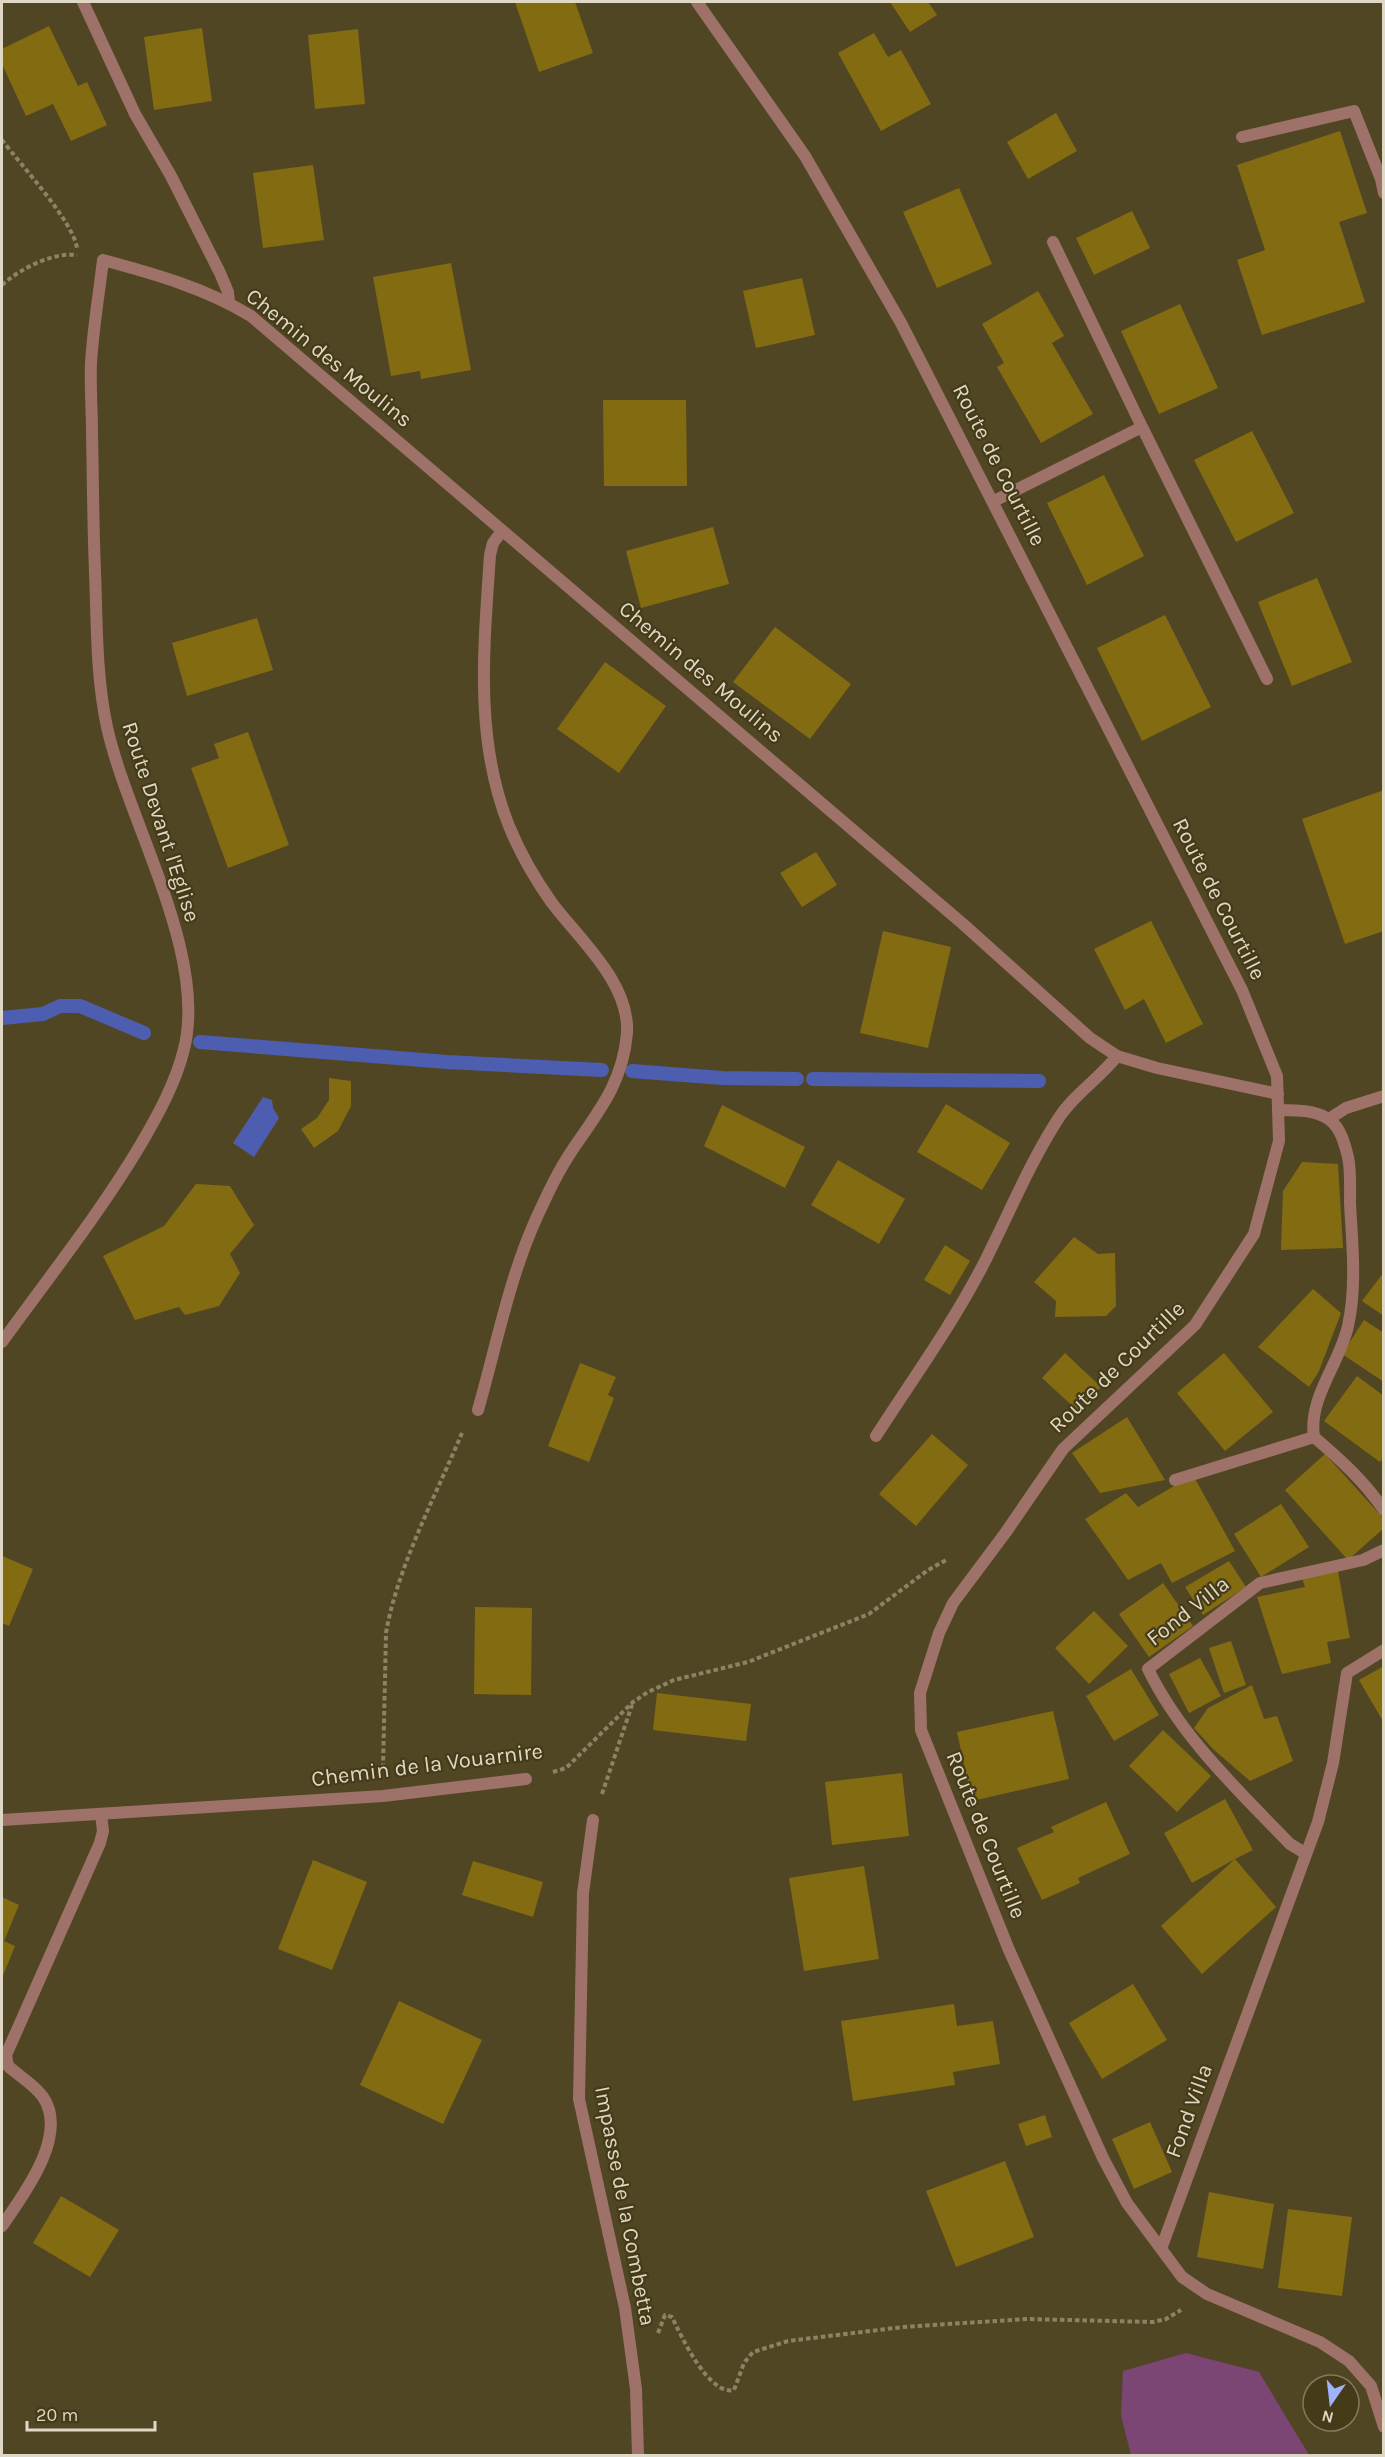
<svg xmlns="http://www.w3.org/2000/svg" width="1385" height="2457" font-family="Karla,sans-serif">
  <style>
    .green { fill: #7b4674 }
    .water { fill: #4d5eb0 }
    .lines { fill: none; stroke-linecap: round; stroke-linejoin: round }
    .stream { stroke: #4d5eb0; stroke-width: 14 }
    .building { fill: #836b12 }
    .path { stroke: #8c8366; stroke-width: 4; stroke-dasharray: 4.5 3; stroke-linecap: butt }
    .service { stroke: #9e7269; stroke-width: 12 }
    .minor { stroke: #9e7269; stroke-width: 12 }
    .labels { text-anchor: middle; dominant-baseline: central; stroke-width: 4.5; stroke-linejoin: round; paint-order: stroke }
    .street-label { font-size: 22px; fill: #dfd8c5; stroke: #463b18 }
  </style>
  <rect width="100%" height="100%" fill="#514623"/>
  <path class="green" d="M1186 2353 1259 2372 1309 2455H1327H1131L1121 2415 1123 2371Z"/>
  <path class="water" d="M263 1097 272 1100 273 1108 279 1118 254 1157 233 1143Z"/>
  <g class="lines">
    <path class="stream" d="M2 1018 43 1014 60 1006H80L144 1033
      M200 1042 447 1062 602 1070
      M632 1071 722 1078 797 1079
      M813 1079 1039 1081"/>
  </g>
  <path class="building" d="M515 2H575L593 53 539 72Z
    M890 2H928L937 15 910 32Z
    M49 26 78 86 87 82 107 125 71 141 53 104 26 116 2 64V49Z
    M202 28 212 101 154 110 144 37Z
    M358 29 365 104 315 109 308 35Z
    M874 33 888 57 901 50 931 104 881 131 838 53Z
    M1056 113 1077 151 1028 179 1007 142Z
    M1340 131 1367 213 1339 222 1365 302 1262 335 1237 260 1265 250 1237 165Z
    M313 165 324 240 263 248 253 173Z
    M959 188 992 264 937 288 903 212Z
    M1132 211 1150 248 1094 275 1076 238Z
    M451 263 471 370 421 379 420 371 391 376 373 277Z
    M802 278 815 335 756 348 743 291Z
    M1038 291 1064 336 1052 343 1093 414 1041 443 997 367 1004 363 982 324Z
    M1180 304 1218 388 1159 414 1121 331Z
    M603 400H686L687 486H604Z
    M1252 431 1294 513 1236 542 1194 460Z
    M1104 475 1144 556 1087 585 1047 503Z
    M713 527 729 584 641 608 626 551Z
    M1317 578 1352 662 1292 686 1258 602Z
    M1165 615 1211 707 1142 741 1097 648Z
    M257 618 273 670 187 696 172 643Z
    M775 627 851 684 810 739 733 682Z
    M605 662 666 706 619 773 557 729Z
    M248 732 289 845 228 868 191 768 219 758 214 744Z
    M1384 790V931L1345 944 1302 819Z
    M816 852 837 885 802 907 780 873Z
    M1151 921 1203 1024 1166 1043 1144 999 1125 1010 1094 949Z
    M883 931 951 947 928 1048 860 1033Z
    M329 1078 351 1081V1106L338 1131 314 1148 301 1129 317 1118 329 1100Z
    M946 1104 1010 1143 982 1190 917 1152Z
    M722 1105 805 1147 785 1188 704 1146Z
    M838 1160 905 1199 879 1244 811 1205Z
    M1302 1162 1338 1164 1343 1248 1281 1250 1283 1191Z
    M196 1184 230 1186 254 1225 230 1254 240 1273 219 1306 185 1315 179 1307 135 1320 103 1256 164 1226Z
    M1074 1237 1098 1254 1115 1253 1116 1306 1106 1316 1055 1317 1056 1301 1034 1282Z
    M945 1245 970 1261 950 1295 924 1280Z
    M1384 1272V1316L1362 1301Z
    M1313 1289 1341 1313 1319 1371 1309 1387 1258 1347Z
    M1364 1320 1384 1333V1382L1342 1354Z
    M1065 1353 1101 1387 1078 1411 1042 1378Z
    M1224 1353 1273 1412 1225 1451 1177 1393Z
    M580 1363 616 1377 608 1395 614 1398 589 1462 548 1446Z
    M1357 1376 1384 1396V1457L1380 1462 1324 1421Z
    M1127 1417 1165 1480 1100 1493 1072 1453Z
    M932 1434 968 1465 916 1526 879 1494Z
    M1325 1454 1384 1519V1528L1348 1560 1285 1490Z
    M1193 1475 1235 1551 1172 1583 1161 1563 1128 1580 1085 1519 1126 1493 1138 1507Z
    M1281 1504 1309 1547 1261 1577 1234 1534Z
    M2 1556 33 1569 9 1626 2 1623Z
    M1229 1561 1246 1587 1203 1615 1185 1587Z
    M1338 1571 1350 1638 1327 1642 1331 1663 1282 1674 1257 1597 1305 1587 1301 1575Z
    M1163 1583 1193 1626 1149 1657 1119 1614Z
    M475 1607 532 1608 531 1695 474 1694Z
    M1094 1611 1128 1646 1089 1684 1055 1648Z
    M1231 1641 1246 1685 1224 1693 1209 1648Z
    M1200 1658 1221 1696 1189 1713 1169 1674Z
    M1384 1666V1723L1359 1680Z
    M1131 1669 1159 1715 1114 1741 1086 1696Z
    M1252 1685 1264 1719 1277 1716 1293 1761 1250 1781 1213 1749 1194 1728 1208 1708Z
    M657 1693 751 1704 746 1741 653 1730Z
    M1053 1711 1069 1779 972 1801 957 1732Z
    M1163 1730 1211 1776 1177 1812 1129 1766Z
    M902 1773 909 1836 832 1845 825 1782Z
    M1225 1799 1253 1850 1235 1859 1276 1907 1202 1974 1161 1926 1235 1859 1192 1883 1164 1833Z
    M1106 1802 1130 1854 1078 1878 1080 1883 1042 1900 1017 1848 1054 1832 1051 1827Z
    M313 1860 367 1882 332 1970 278 1949Z
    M473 1861 543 1882 533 1917 462 1895Z
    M864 1866 879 1959 804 1971 789 1878Z
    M2 1897 19 1905 4 1941 15 1946 2 1978Z
    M1133 1984 1167 2040 1102 2079 1069 2023Z
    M399 2001 482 2040 443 2124 360 2085Z
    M954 2004 957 2026 993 2021 1000 2064 953 2072 955 2085 853 2101 841 2021Z
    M1045 2115 1052 2137 1026 2146 1018 2124Z
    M1150 2122 1172 2172 1134 2189 1112 2139Z
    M1005 2161 1034 2237 956 2267 926 2191Z
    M1209 2192 1274 2204 1263 2269 1197 2257Z
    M61 2196 119 2230 90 2277 33 2243Z
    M1288 2209 1352 2217 1342 2296 1278 2288Z"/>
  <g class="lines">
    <path class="path" d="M2 140C20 164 73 221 77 248
      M2 285C20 269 52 252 77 255
      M383 1768 386 1633C397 1568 436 1495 462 1433
      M553 1772 566 1768 633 1702 648 1692 674 1680 748 1662 869 1614 928 1570 948 1559
      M602 1794 632 1705
      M658 2333 665 2315 672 2317C681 2336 709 2396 734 2390L744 2363 753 2352 788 2341 903 2327 1026 2319 1153 2322 1166 2319 1181 2310"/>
    <path class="service" d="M83 2 135 114 171 176 220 273 228 292 229 302
      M1242 137 1354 111 1381 179 1384 193
      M1053 242 1142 427
      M994 501 1142 427 1267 679
      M1329 1119 1346 1108 1384 1096
      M876 1436C912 1380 952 1325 983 1265 1008 1216 1028 1166 1058 1119 1074 1094 1099 1079 1117 1056
      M1175 1480 1314 1437C1308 1398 1340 1363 1348 1326 1357 1286 1352 1242 1350 1203 1350 1188 1351 1171 1348 1157 1345 1145 1341 1129 1331 1121 1317 1109 1296 1111 1279 1110
      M2 2226C24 2194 69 2135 43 2097 35 2085 19 2076 8 2066L6 2055 100 1843 103 1831 101 1814"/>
    <path class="minor" d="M697 2 805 156 901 323 1242 990 1277 1076 1279 1141 1254 1234 1195 1325 1063 1449 1006 1532 953 1603 939 1633 920 1693 921 1730 1009 1950 1103 2158 1127 2203 1182 2277 1207 2294 1320 2342 1349 2361 1371 2386 1384 2427
      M2 1342C49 1277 100 1213 141 1144 158 1115 176 1082 184 1049 208 954 128 822 107 727 96 676 97 623 95 571 93 525 93 479 92 433 92 410 90 386 91 363 93 329 99 294 103 260 155 274 205 288 251 316L963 924 1090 1038 1117 1056 1157 1068 1278 1094
      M478 1410C496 1347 509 1279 536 1219 547 1195 558 1171 573 1149 599 1111 623 1082 627 1033 630 983 579 939 552 903 535 879 520 853 509 826 474 739 484 646 490 555L493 543 502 531
      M1314 1437C1341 1460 1364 1481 1384 1510
      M2 1820 383 1796 526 1779
      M593 1820 583 1893 579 2099 625 2308 636 2389 638 2456
      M1305 1853 1290 1844C1238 1790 1181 1737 1148 1669L1260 1583 1363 1560 1384 1550
      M1161 2249 1318 1822 1333 1763 1347 1673 1384 1650"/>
  </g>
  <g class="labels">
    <g class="street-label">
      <text transform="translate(329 358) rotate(39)">Chemin des Moulins</text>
      <text transform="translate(999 465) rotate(63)">Route de Courtille</text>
      <text transform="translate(701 672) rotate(40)">Chemin des Moulins</text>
      <text transform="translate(161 822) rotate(72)">Route Devant l'Eglise</text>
      <text transform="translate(1219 899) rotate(63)">Route de Courtille</text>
      <text transform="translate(1117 1367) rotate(-44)">Route de Courtille</text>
      <text transform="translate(1188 1611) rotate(-38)">Fond Villa</text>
      <text transform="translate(427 1765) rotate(-7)">Chemin de la Vouarnire</text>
      <text transform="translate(986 1835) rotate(68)">Route de Courtille</text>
      <text transform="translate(1189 2111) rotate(-70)">Fond Villa</text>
      <text transform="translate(625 2206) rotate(79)">Impasse de la Combetta</text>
    </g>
  </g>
  <rect width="1385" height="2457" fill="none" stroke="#dfd8c5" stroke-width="6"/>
  <g transform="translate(1331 2403) rotate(194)"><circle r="28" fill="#463b18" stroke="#837a5d" stroke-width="1.5"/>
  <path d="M0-4.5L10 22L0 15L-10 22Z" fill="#9fb3fd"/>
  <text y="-9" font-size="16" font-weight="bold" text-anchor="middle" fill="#dfd8c5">N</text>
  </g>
  <path d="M27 2421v9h128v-9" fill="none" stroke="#dfd8c5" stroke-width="3"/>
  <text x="36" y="2421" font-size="18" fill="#dfd8c5" stroke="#463b18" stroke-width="4.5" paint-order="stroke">20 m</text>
</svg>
